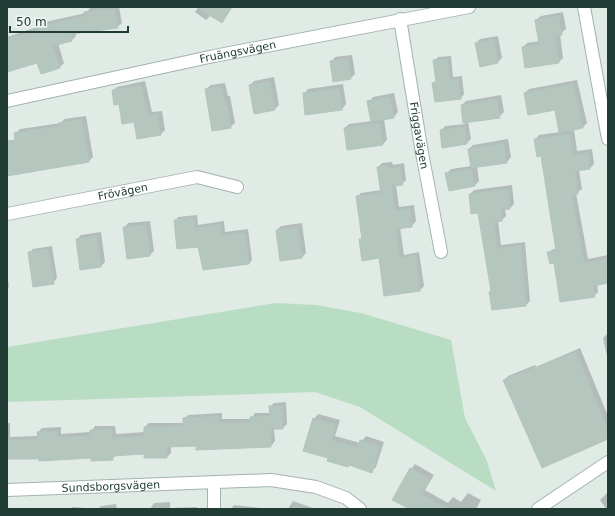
<svg xmlns="http://www.w3.org/2000/svg" width="615" height="516" font-family="'DejaVu Sans',sans-serif">
  <style>
    .green { fill: #b8ddc2 }
    .shadow { fill: #0003 }
    .building { fill: #b5c6bf; stroke: #b2c5bd }
    .lines { fill: none; stroke-linecap: round; stroke-linejoin: round }
    .minor-casing { stroke: #a3b3ad; stroke-width: 14 }
    .minor { stroke: #fff; stroke-width: 12 }
    .labels { text-anchor: middle; dominant-baseline: central; stroke-width: 3.5; stroke-linejoin: round; paint-order: stroke }
    .street-label { font-size: 11px; fill: #203c34; stroke: #f1f8f4 }
  </style>
  <rect width="100%" height="100%" fill="#e0ebe6"/>
  <path class="green" d="M276 303 316 305 361 313 451 340 465 418 487 461 496 491 360 407 315 392 7 402V347Z"/>
  <path class="shadow" d="M119 7 122 23 117 27 76 33V36L72 40 58 43 64 63 60 67 42 73 38 61 7 71V37L37 27 41 23 86 13 90 8Z
    M197 7H232L222 22 211 15 206 20 195 12 198 8Z
    M563 12 566 29 560 34 563 58 559 62 526 67 523 47 527 43 540 41 536 20 541 16Z
    M498 36 502 58 498 62 480 66 476 43 480 39Z
    M352 55 355 74 351 78 331 62 335 57Z
    M451 56 453 77 462 76 464 94 461 98 434 83 437 80 434 61 438 57Z
    M274 77 279 105 275 109 250 85 254 81Z
    M577 80 587 123 583 127 574 129 577 151 592 149 594 164 590 168 579 170 582 189 576 193 588 259 608 255V282L597 284 598 292 594 296 555 262 548 252 556 248 542 155 535 140 539 135 560 132 555 109 525 93 529 89Z
    M145 81 152 112 162 111 165 130 161 134 135 121 119 103 113 91 117 87Z
    M225 83 228 96H230L235 123 230 127 206 89 211 85Z
    M343 84 346 104 342 109 304 94 308 89Z
    M394 93 398 112 394 117 384 119 387 140 383 144 348 149 345 128 349 124 372 121 369 102 373 97Z
    M501 95 504 112 499 117 468 121 471 139 467 143 441 131 445 126 465 124 462 105 466 101Z
    M86 116 93 157 89 161 22 173 15 134 20 129 61 123 64 119Z
    M508 139 511 157 507 162 477 166 479 181 475 185 447 173 451 169 472 166 469 149 473 145Z
    M392 162 393 165 404 163 406 180 402 184 396 185 399 207 414 205 416 221 412 226 400 227 404 255 419 252 424 286 420 290 360 240 363 237 357 197 361 193 381 190 378 167 382 163Z
    M512 185 514 204 510 208 505 209 506 216 502 220 498 221 501 245 525 242 530 301 526 305 492 309 489 272 479 212 470 194 474 190Z
    M197 215 198 225 224 221 225 232 248 229 252 260 249 264 199 245 175 221 178 217Z
    M150 221 154 251 149 256 124 228 128 223Z
    M302 223 306 253 302 257 277 230 281 226Z
    M101 232 105 262 100 267 77 239 81 235Z
    M52 246 57 278 53 283 29 253 33 249Z
    M7 275 9 287 7 288Z
    M607 334H608V361L603 338Z
    M580 348 608 416V438L504 381 508 376 535 365 536 367Z
    M286 402 287 424 283 428H274L275 441 271 446H171V453L167 457 145 453 116 455 112 459 92 457 7 458V423H10V437L38 436V432L42 428 61 427V434L91 432 95 426H115L116 434 145 432V427L149 423H184V419L188 415 222 413V419H251L255 413H270V407L274 403Z
    M318 414 340 420 335 436 360 443 366 436 384 442 376 467 371 472 329 458 314 419Z
    M415 464 434 475 425 490 448 503 453 497 461 502 468 493 481 500 476 509H412L411 469Z
    M608 492V509H606L600 500Z
    M293 501 316 509H288Z
    M170 502V508L197 507V509H150L154 503Z
    M116 504 117 509H70L73 507 98 509 101 506Z
    M234 505 268 509H231Z"/>
  <path class="building" d="M196 7H232L222 23Z
    M115 8 118 28 71 34 72 41 53 46 60 68 41 74 37 63 7 72V39L37 30 36 27 85 16 84 12Z
    M559 16 562 35 555 36 559 63 525 68 522 47 539 44 535 20Z
    M494 39 498 63 480 67 475 43Z
    M348 58 351 79 333 82 330 61Z
    M447 59 450 80 458 79 461 99 435 102 432 83 436 82 433 60Z
    M270 81 275 110 254 114 249 85Z
    M573 84 583 128 559 133 555 110 528 115 524 93Z
    M141 85 148 116 157 114 161 135 137 139 134 122 122 124 119 104 114 105 112 90Z
    M221 86 224 100H226L231 128 212 131 205 89Z
    M339 88 342 110 305 115 303 93Z
    M390 97 394 118 371 122 367 101Z
    M497 99 500 118 463 123 461 105Z
    M82 119 89 162 7 176V141L15 140 14 133 59 126V123Z
    M380 123 383 145 347 150 344 128Z
    M465 127 467 144 442 148 440 130Z
    M570 134 573 155 588 153 590 169 575 171 578 194 572 195 584 263 608 258V283L593 286 595 297 560 302 554 263 550 264 547 252 556 251 541 156 537 157 534 139Z
    M504 143 507 163 471 168 468 149Z
    M388 165 389 169 400 167 403 185 392 186 395 211 410 208 412 227 396 229 400 258 416 255 420 291 384 296 379 258 362 261 359 239H362L356 196 381 193 377 167Z
    M472 169 475 186 449 191 445 173Z
    M508 189 510 209 501 210 502 221 494 222 497 249 521 245 526 306 492 310 489 292 491 291 478 213 471 214 469 194Z
    M194 218 195 228 220 224 222 235 245 233 249 264 203 270 198 247 177 249 174 220Z
    M146 225 150 256 127 259 123 227Z
    M298 227 302 258 280 261 276 230Z
    M97 236 101 267 80 270 76 239Z
    M48 249 54 284 33 287 28 252Z
    M576 352 608 430V439L542 468 503 380Z
    M269 406H283V429H271V447L196 450V446L167 447V458H144V454L112 456 113 460 91 461V458L39 461V459H7V440L38 439 37 432 57 431 58 437 90 436V430L112 429V438L144 436V427L183 426V418L218 416 219 423 250 422V417L270 416Z
    M313 418 336 425 332 440 358 448 360 440 380 446 372 473 349 465 348 467 327 461 328 458 303 451Z
    M410 468 430 479 422 495 447 509H410L392 500Z"/>
  <g class="lines">
    <defs>
      <g id="minor">
        <path d="M584 7 608 139"/>
        <path id="s1" d="M400 19 422 153 441 252"/>
        <path id="s2" d="M7 101 214 56 469 7"/>
        <path id="s3" d="M7 214 197 177 237 187"/>
        <path d="M214 483V509"/>
        <path id="s4" d="M7 490 271 480 316 487 346 498 360 509"/>
        <path d="M538 509 608 462"/>
      </g>
    </defs>
    <use href="#minor" class="minor-casing"/>
    <use href="#minor" class="minor"/>
  </g>
  <g class="labels">
    <g class="street-label">
      <text stroke="none"><textPath href="#s2" startOffset="236">Fruängsvägen</textPath></text>
      <text stroke="none"><textPath href="#s1" startOffset="118">Friggavägen</textPath></text>
      <text stroke="none"><textPath href="#s3" startOffset="118">Frövägen</textPath></text>
      <text stroke="none"><textPath href="#s4" startOffset="104">Sundsborgsvägen</textPath></text>
    </g>
  </g>
  <rect width="615" height="516" fill="none" stroke="#203c34" stroke-width="16"/>
  <path d="M10 26v6h118v-6" fill="none" stroke="#203c34" stroke-width="2"/>
  <text x="16" y="26" font-size="12" fill="#203c34" stroke="#f1f8f4" stroke-width="3" paint-order="stroke">50 m</text>
</svg>
